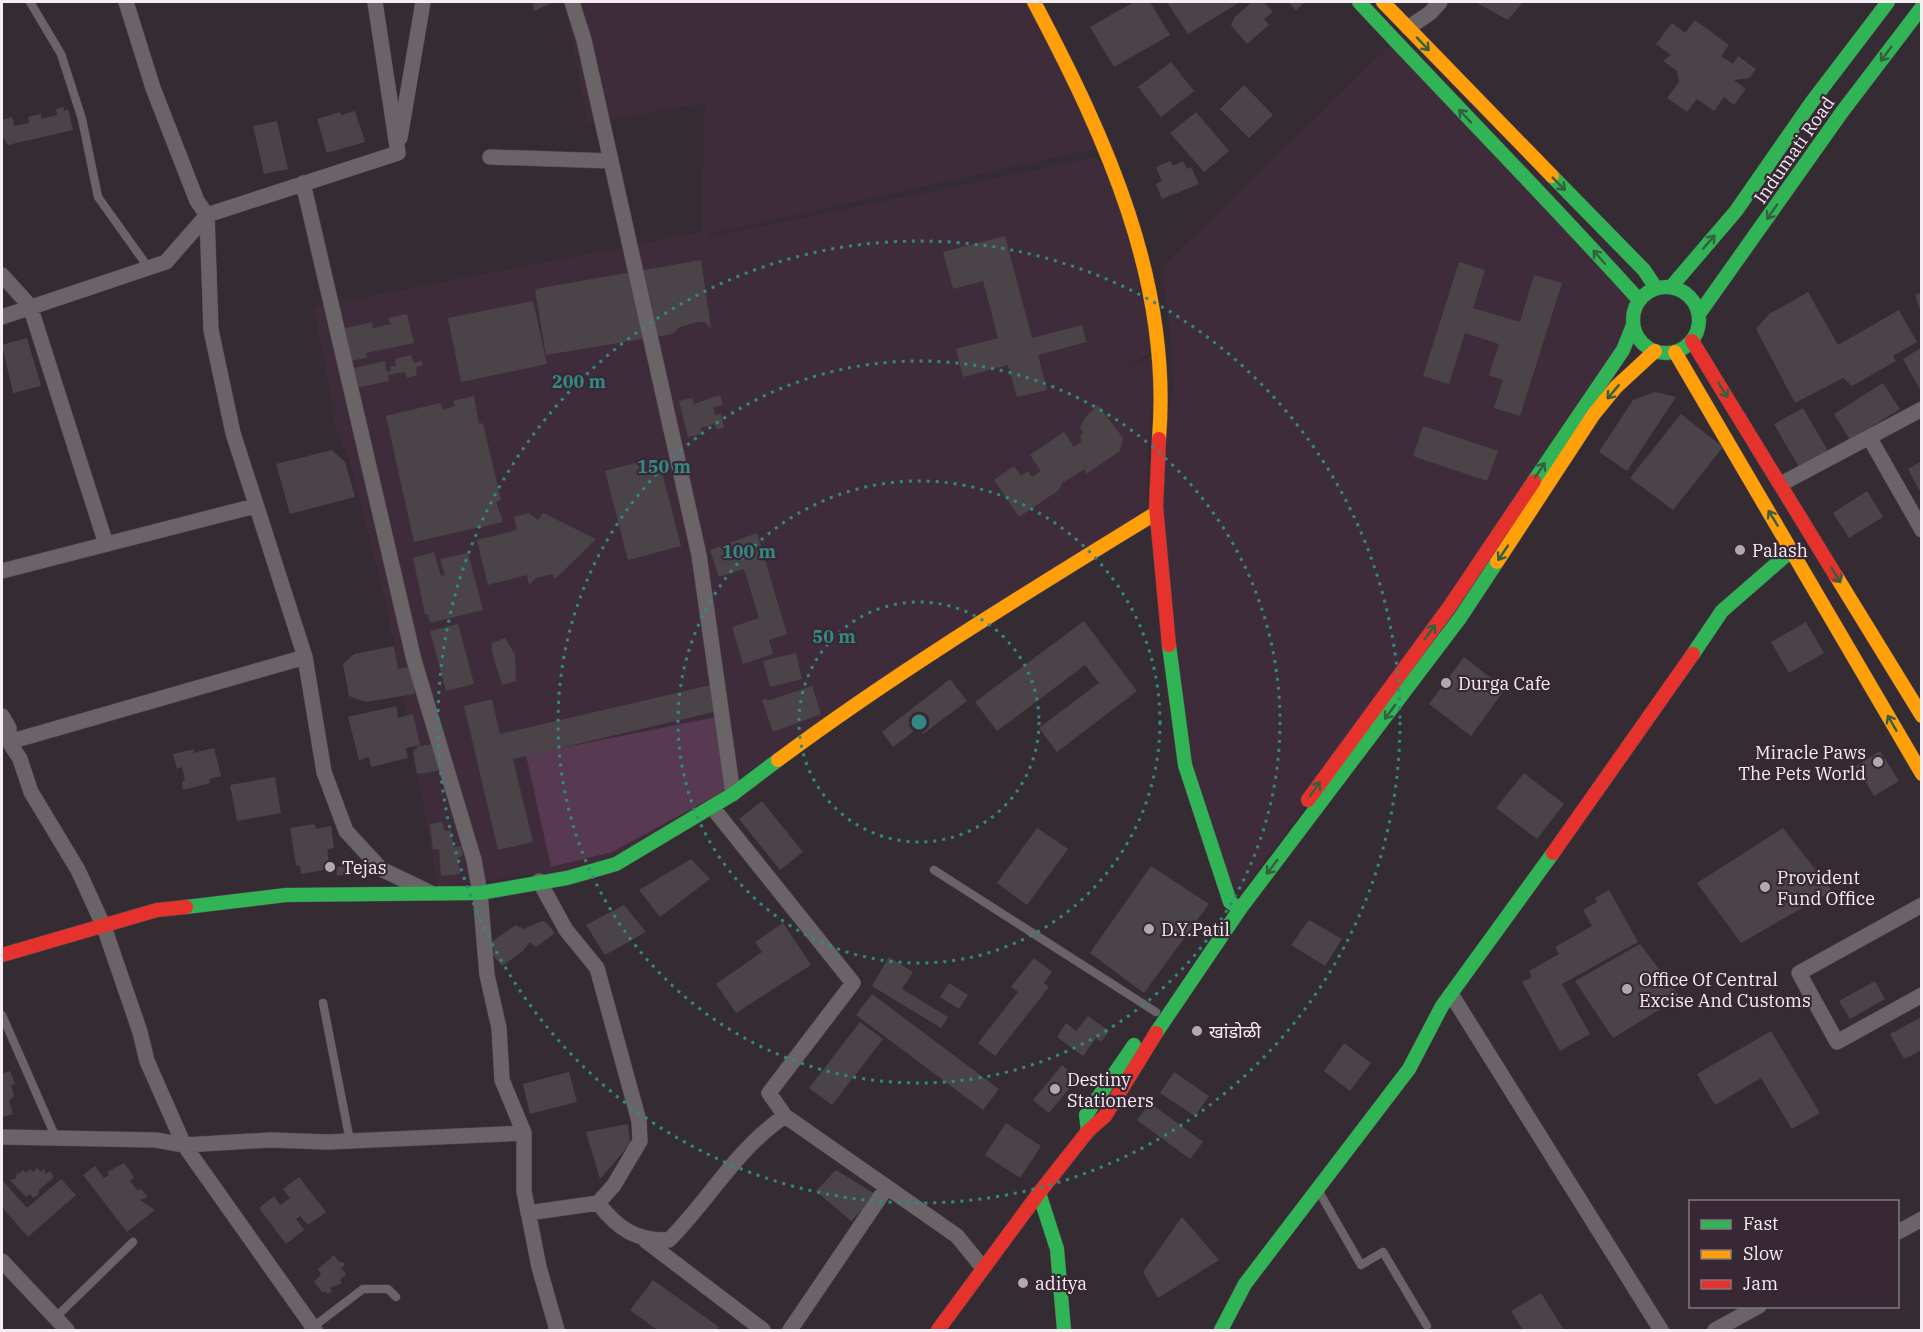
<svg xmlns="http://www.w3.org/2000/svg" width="1923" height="1332" font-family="'IBM Plex Serif','Noto Sans Devanagari',serif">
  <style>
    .built { fill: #3e2c3b }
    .green { fill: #573952 }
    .building { fill: #4a4449 }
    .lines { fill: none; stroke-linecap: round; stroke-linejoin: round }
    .lane-casing { stroke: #50484e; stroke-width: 9 }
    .street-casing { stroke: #50484e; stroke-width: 16 }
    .fast-casing { stroke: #50484e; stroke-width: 15 }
    .slow-casing { stroke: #50484e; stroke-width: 15 }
    .jam-casing { stroke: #50484e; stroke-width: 15 }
    .lane { stroke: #6a6368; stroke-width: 8 }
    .street { stroke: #6a6368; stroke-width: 15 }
    .fast { stroke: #30b455; stroke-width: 14 }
    .slow { stroke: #ff9f0a; stroke-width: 14 }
    .jam { stroke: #e5322d; stroke-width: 14 }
    .oneway { stroke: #346041 }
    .ring { fill: none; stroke: #328882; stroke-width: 3; stroke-dasharray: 3 6 }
    .poi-dot { fill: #b2a9b0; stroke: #372834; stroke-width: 2 }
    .labels { text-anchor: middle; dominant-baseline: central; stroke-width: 4.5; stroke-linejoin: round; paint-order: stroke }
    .street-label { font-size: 18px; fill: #f6edf4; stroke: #372834 }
    .poi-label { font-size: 18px; fill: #f6edf4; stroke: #372834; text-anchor: start }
    .centre { fill: #328882; stroke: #372834; stroke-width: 3 }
    .ring-label { font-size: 18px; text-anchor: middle; font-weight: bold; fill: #328882; stroke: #372834; stroke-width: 4.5; stroke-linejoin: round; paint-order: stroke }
  </style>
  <rect width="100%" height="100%" fill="#342c32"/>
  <path class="built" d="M565 2H1027L1099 148 709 234 711 237 1097 157 1123 207 1153 351 1116 374 1152 356 1153 387 1148 446 1147 513 625 852 567 871 438 886 387 607 349 458 338 435 333 414 337 410 332 403 314 307 701 232 705 103 588 123Z
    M1398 38 1637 308 1636 317 1462 597 1235 900 1189 756 1162 505 1166 419 1173 392 1172 352 1162 267Z"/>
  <path class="green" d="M716 717 732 787 612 852 551 867 526 755Z"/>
  <path class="building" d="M533 2H554L534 11Z
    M1134 2H1150L1170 35 1114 67 1090 27Z
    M1167 2H1240L1188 34Z
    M1252 2H1264L1273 12 1264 19 1269 25 1247 44 1231 25 1235 17Z
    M1288 2H1305L1296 10Z
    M1475 2H1523L1508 20Z
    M1695 20 1729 45 1721 56 1733 64 1738 56 1756 69 1749 78 1734 80 1746 89 1734 105 1724 97 1714 111 1697 99 1687 112 1667 98 1679 82 1677 71 1663 61 1671 55 1656 44 1672 23 1685 33Z
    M1171 62 1194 91 1161 117 1138 87Z
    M1244 85 1273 115 1249 138 1220 109Z
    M63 107 64 111 68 109 73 130 8 145 2 136V120L12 117 14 126 29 123 28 117 41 114V119L57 115 56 109Z
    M355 111 365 142 327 153 317 119 340 112 341 115Z
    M1196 112 1229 151 1204 172 1170 133Z
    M277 121 288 169 264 174 253 126Z
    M1170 161 1173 166 1183 161 1187 169 1191 167 1199 184 1162 199 1156 184 1162 181 1156 167Z
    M1005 236 1032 338 1082 325 1086 342 1038 355 1047 390 1017 397 1008 365 963 377 956 349 998 338 983 281 953 289 943 252Z
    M701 260 711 328 704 322H697L680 327 672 334 546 355 535 289Z
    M1459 262 1485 270 1473 308 1520 322 1534 275 1562 283 1520 416 1494 408 1503 380 1489 375 1499 344 1465 333 1449 384 1423 376Z
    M1808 292 1838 345 1899 310 1917 342 1893 356 1896 361 1852 386 1843 378 1795 403 1756 329 1769 314Z
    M1922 293V314H1921L1915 294Z
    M533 301 547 364 461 382 448 318Z
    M407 314 414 343 366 353 367 358 349 361 342 329 372 322 373 328 391 324 388 318Z
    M27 338 41 386 13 393 2 345Z
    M1922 347V393L1903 359Z
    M411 355 414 363 421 361 423 365 416 367 417 375 407 378 405 372 388 375 389 381 355 388 350 369 385 361 387 372 391 371 390 366H396L395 359Z
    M1883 383 1900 409 1850 440 1834 414Z
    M1655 392 1676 397 1627 471 1599 452 1633 400Z
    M720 395 723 405 713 407 715 415 721 414 724 428 717 429 714 424 701 428 702 434 688 437 679 401 692 398 694 404Z
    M474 396 479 424 483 423 501 500 496 502 503 522 414 542 386 416 440 403 443 410 455 406 453 401Z
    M1098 405 1123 438 1120 451 1086 474 1085 469 1062 483 1059 490 1019 517 994 480 1014 466 1021 476 1028 471 1032 477 1041 471 1030 455 1064 432 1074 447 1081 442 1080 435 1083 434 1080 427 1088 414Z
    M1803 408 1828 451 1799 467 1774 424Z
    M1681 414 1723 447 1673 510 1630 478Z
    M1423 426 1498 451 1487 481 1413 456Z
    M332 450 345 462 355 497 290 514 276 464Z
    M658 457 681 546 628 560 605 471Z
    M1922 461V488L1919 490 1908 469Z
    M1867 491 1883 517 1849 538 1833 513Z
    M529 513 538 520 543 513 596 539 555 579 552 574 536 578 529 585 527 575 488 585 477 540 517 530 514 517Z
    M757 533 787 634 769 640 773 654 743 664 732 627 759 618 744 569 719 577 710 550Z
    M434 552 441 576 445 575 440 559 468 553 483 610 430 623 428 614H425L413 558Z
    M1084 621 1137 691 1057 752 1039 728 1099 683 1085 665 997 731 975 702Z
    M1806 622 1824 653 1789 673 1771 642Z
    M458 624 474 684 446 691 430 631Z
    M505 638 515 655 516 681 502 685 492 652V643Z
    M394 646 398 669 408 667 416 675 413 682 415 694 366 702 349 696 343 664 354 654Z
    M796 653 802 679 770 687 763 661Z
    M1464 657 1505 689 1471 736 1429 704Z
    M950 679 967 701 923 734 918 728 893 747 882 732Z
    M711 685 718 711 513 759 533 842 498 850 464 706 492 699 500 734Z
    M812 686 821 714 773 732 762 700 767 698V701Z
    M396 706 398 718 413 714 420 745 406 748 408 758 371 767 369 757 359 760 348 717Z
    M435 744 443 770 417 774 413 752 419 746Z
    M214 748 221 776 209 779 210 783 183 790 182 782 185 780 182 767 177 769 173 754 194 749 193 753Z
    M1880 751 1899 781 1874 796 1856 766Z
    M1524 773 1564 804 1537 839 1496 808Z
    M275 777 281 813 237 821 230 785Z
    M762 801 803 852 780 870 739 819Z
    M442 822 445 831 451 830 453 847 461 846 463 855 458 858 460 874 441 876 439 849 433 850 430 824Z
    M315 824 316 829 331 826 334 848 327 849 330 869 301 874 300 866 296 865 290 828Z
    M1037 828 1068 849 1027 905 997 883Z
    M1783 828 1832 891 1741 943 1697 883Z
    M691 859 710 879 660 917 639 890Z
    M352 865 354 873 337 876 336 867Z
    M1151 866 1209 904 1144 993 1090 953Z
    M1609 890 1638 942 1562 984 1590 1034 1560 1051 1522 982 1532 977 1529 971 1559 954 1555 947 1592 926 1583 910 1597 902 1595 898Z
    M624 905 646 932 605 955 586 925Z
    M1309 920 1342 939 1325 966 1291 945Z
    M542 921 546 922 555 933 536 947 530 942 523 951 502 966 491 953 494 951 490 943 516 925 523 929Z
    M783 923 811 965 736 1013 716 984 762 952 755 942Z
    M1640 944 1680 997 1613 1038 1575 981Z
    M889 957 913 972 902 989 948 1017 941 1028 872 986Z
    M1034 958 1052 972 1044 983 1049 987 995 1056 978 1043 1018 992 1011 987Z
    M1875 981 1885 999 1850 1019 1839 1001Z
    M949 983 968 995 959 1009 940 997Z
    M872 994 999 1089 983 1110 856 1015Z
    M1088 1016 1109 1031 1101 1042 1096 1038 1083 1056 1057 1037 1066 1023 1076 1031Z
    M1922 1017V1050L1904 1059 1890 1034Z
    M860 1022 883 1039 832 1105 809 1088Z
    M1771 1031 1820 1113 1792 1129 1761 1078 1715 1105 1697 1074Z
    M1344 1043 1371 1063 1350 1091 1324 1071Z
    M1062 1065 1078 1078 1049 1113 1033 1100Z
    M10 1071 15 1084 11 1085 14 1096 9 1101 13 1114 2 1117V1074Z
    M569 1072 577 1102 530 1114 523 1084Z
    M1174 1072 1209 1096 1195 1116 1160 1093Z
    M1150 1103 1203 1142 1190 1159 1137 1120Z
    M1006 1123 1041 1146 1020 1178 985 1155Z
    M628 1124 630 1144 600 1179 586 1132Z
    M124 1163 134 1177 130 1181 138 1191 141 1189 148 1197 140 1200 155 1210 127 1232 83 1175 95 1166 104 1178 109 1175 107 1172Z
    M37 1168 41 1172 44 1169 46 1174 50 1171 54 1177 39 1190 38 1195 33 1198 30 1194 26 1197 10 1180 16 1178 17 1172 19 1174 23 1170 26 1173 30 1169 33 1172Z
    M836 1170 877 1195 851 1221 816 1191Z
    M299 1177 326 1212 308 1225 300 1216 296 1219 304 1230 286 1244 259 1208 274 1196 280 1205 290 1198 283 1189Z
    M61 1179 76 1195 28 1237 2 1207V1180L27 1208Z
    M1182 1217 1219 1260 1158 1298 1143 1272Z
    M334 1255 339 1262H343L345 1265 341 1268 346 1274 340 1280 342 1283 330 1288 332 1291 328 1294 325 1291 323 1293 314 1282 321 1274 318 1269Z
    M653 1280 719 1327 717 1330H657L630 1310Z
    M1541 1293 1564 1330H1523L1511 1311Z"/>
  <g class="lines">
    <defs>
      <path id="lane" d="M30 2 61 54 82 119 98 197 148 267
        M934 870 1156 1012
        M323 1003 350 1141
        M2 1015 56 1138
        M1318 1190 1361 1265 1383 1252 1427 1326
        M55 1318 133 1242
        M313 1327 363 1289H388L396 1297"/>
      <path id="street" d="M126 2 153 88 197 201 207 215 211 330 233 433 305 657 324 772 346 831 381 869 429 892
        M1408 28 1430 13 1440 2
        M400 138 423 2
        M490 157 611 161 584 40 572 2
        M611 161 699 555 733 794
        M303 183 414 660 474 860 480 893 487 975 499 1028 502 1080 524 1133V1191L539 1267 557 1330
        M2 275 30 306 106 544
        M2 317 166 262 207 215 398 153 375 2
        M1869 437 1922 530
        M1781 484 1922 409
        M2 571 255 506
        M2 716 9 728V742L20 759 31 792 78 870 104 927 140 1032 147 1061 184 1145 315 1330
        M9 742 305 657
        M712 807 853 983 769 1093 785 1116
        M539 881 566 930 597 968 639 1121 640 1141 614 1185 598 1203
        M1922 905 1799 973 1837 1042 1922 995
        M1451 994 1661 1330
        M2 1137 156 1140 184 1145 270 1140 328 1142 524 1133
        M528 1213 598 1203C618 1229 636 1241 669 1240 709 1200 737 1148 785 1116L957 1236 983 1268
        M1898 1232 1922 1219
        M646 1241 763 1330
        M2 1261 67 1330
        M790 1330 887 1187
        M1715 1330 1759 1306"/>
      <path id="fast" d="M1359 2C1452 102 1548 199 1639 300
        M1552 176 1644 270 1656 288
        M1633 320a33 33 0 1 1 66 0a33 33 0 1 1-66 0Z
        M1671 287 1736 211 1811 103 1888 2
        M1699 314 1842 112 1922 7
        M1534 481 1623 350 1633 325
        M1169 645 1185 765 1230 902 1240 909
        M1693 654 1722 611 1792 550
        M186 907 286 895 480 893 567 878 616 864 733 794 778 760
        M1156 1033 1240 909 1460 618 1497 562
        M1088 1131 1086 1115 1134 1045
        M1039 1193 1057 1249 1064 1330
        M1221 1330 1245 1284 1409 1069 1442 1006 1553 853"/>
      <path id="slow" d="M1034 2C1106 138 1172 282 1159 439
        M1383 2 1552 176
        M1675 352 1922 774
        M1497 562 1594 414 1616 387 1655 351
        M1836 576 1922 716
        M778 760C899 670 1028 592 1156 513"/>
      <path id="jam" d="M1692 341 1836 576
        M1159 439 1156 507 1169 645
        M1308 800 1450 606 1534 481
        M1553 853 1693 654
        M2 955 157 910 186 907
        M938 1330 1039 1193 1088 1131 1105 1116 1156 1033"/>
    </defs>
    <use href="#lane" class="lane-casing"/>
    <use href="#street" class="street-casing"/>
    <use href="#fast" class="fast-casing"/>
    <use href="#slow" class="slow-casing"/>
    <use href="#jam" class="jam-casing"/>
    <use href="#lane" class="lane"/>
    <use href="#street" class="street"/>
    <use href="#fast" class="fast"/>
    <use href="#slow" class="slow"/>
    <use href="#jam" class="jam"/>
  </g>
  <defs><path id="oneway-shaft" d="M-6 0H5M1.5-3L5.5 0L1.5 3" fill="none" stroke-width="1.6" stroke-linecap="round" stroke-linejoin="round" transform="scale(1.5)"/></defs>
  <g class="oneway">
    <use href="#oneway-shaft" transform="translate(1423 44) rotate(47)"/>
    <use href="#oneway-shaft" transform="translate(1886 54) rotate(127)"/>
    <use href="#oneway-shaft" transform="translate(1465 116) rotate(-133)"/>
    <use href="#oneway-shaft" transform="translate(1559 184) rotate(45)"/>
    <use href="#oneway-shaft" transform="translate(1772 212) rotate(125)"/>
    <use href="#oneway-shaft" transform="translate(1709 242) rotate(-49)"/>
    <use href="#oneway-shaft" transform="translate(1599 257) rotate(-131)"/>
    <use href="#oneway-shaft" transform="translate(1723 390) rotate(58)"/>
    <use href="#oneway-shaft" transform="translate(1613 392) rotate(130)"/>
    <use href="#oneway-shaft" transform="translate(1540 470) rotate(-57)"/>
    <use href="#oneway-shaft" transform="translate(1773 518) rotate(-121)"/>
    <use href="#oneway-shaft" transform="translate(1503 553) rotate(124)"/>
    <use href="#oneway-shaft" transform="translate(1836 575) rotate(59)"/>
    <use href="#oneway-shaft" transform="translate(1430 632) rotate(-53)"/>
    <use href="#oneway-shaft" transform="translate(1390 712) rotate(126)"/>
    <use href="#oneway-shaft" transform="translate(1892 723) rotate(-120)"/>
    <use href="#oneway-shaft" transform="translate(1315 789) rotate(-55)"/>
    <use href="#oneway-shaft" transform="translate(1272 867) rotate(127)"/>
  </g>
  <g class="ring">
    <circle cx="919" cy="722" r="120"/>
    <circle cx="919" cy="722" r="241"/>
    <circle cx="919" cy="722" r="361"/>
    <circle cx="919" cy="722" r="481"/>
  </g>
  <g class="poi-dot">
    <circle cx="1740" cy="550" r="6"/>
    <circle cx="1446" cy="683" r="6"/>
    <circle cx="1878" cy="762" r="6"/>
    <circle cx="330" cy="867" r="6"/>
    <circle cx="1765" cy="887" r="6"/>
    <circle cx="1149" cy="929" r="6"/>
    <circle cx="1627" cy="989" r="6"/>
    <circle cx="1197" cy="1031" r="6"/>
    <circle cx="1055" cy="1089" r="6"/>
    <circle cx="1023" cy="1283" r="6"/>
  </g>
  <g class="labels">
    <g class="street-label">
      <text transform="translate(1794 150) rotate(-55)">Indumati Road</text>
    </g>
    <g class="poi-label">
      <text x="1752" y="550">Palash</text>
      <text x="1458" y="683">Durga Cafe</text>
      <text x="1866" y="752" text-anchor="end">Miracle Paws<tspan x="1866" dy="21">The Pets World</tspan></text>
      <text x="342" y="867">Tejas</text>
      <text x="1777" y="877">Provident<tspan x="1777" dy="21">Fund Office</tspan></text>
      <text x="1161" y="929">D.Y.Patil</text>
      <text x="1639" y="979">Office Of Central<tspan x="1639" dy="21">Excise And Customs</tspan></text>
      <text x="1209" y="1031">खांडोळी</text>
      <text x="1067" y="1079">Destiny<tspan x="1067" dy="21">Stationers</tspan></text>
      <text x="1035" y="1283">aditya</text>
    </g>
  </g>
  <circle cx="919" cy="722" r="9" class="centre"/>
  <g class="ring-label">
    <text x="579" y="388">200 m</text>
    <text x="664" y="473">150 m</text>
    <text x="749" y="558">100 m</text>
    <text x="834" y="643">50 m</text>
  </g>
  <rect width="1923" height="1332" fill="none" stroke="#f6edf4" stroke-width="6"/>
  <rect x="1689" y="1200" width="210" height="108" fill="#372834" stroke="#837781" stroke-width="1.5"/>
  <rect x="1701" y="1220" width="30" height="9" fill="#30b455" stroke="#837781" stroke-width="1.5"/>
  <text x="1743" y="1230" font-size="18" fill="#f6edf4">Fast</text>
  <rect x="1701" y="1250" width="30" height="9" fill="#ff9f0a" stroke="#837781" stroke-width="1.5"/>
  <text x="1743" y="1260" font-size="18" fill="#f6edf4">Slow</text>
  <rect x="1701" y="1280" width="30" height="9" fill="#e5322d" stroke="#837781" stroke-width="1.5"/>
  <text x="1743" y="1290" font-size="18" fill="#f6edf4">Jam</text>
</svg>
